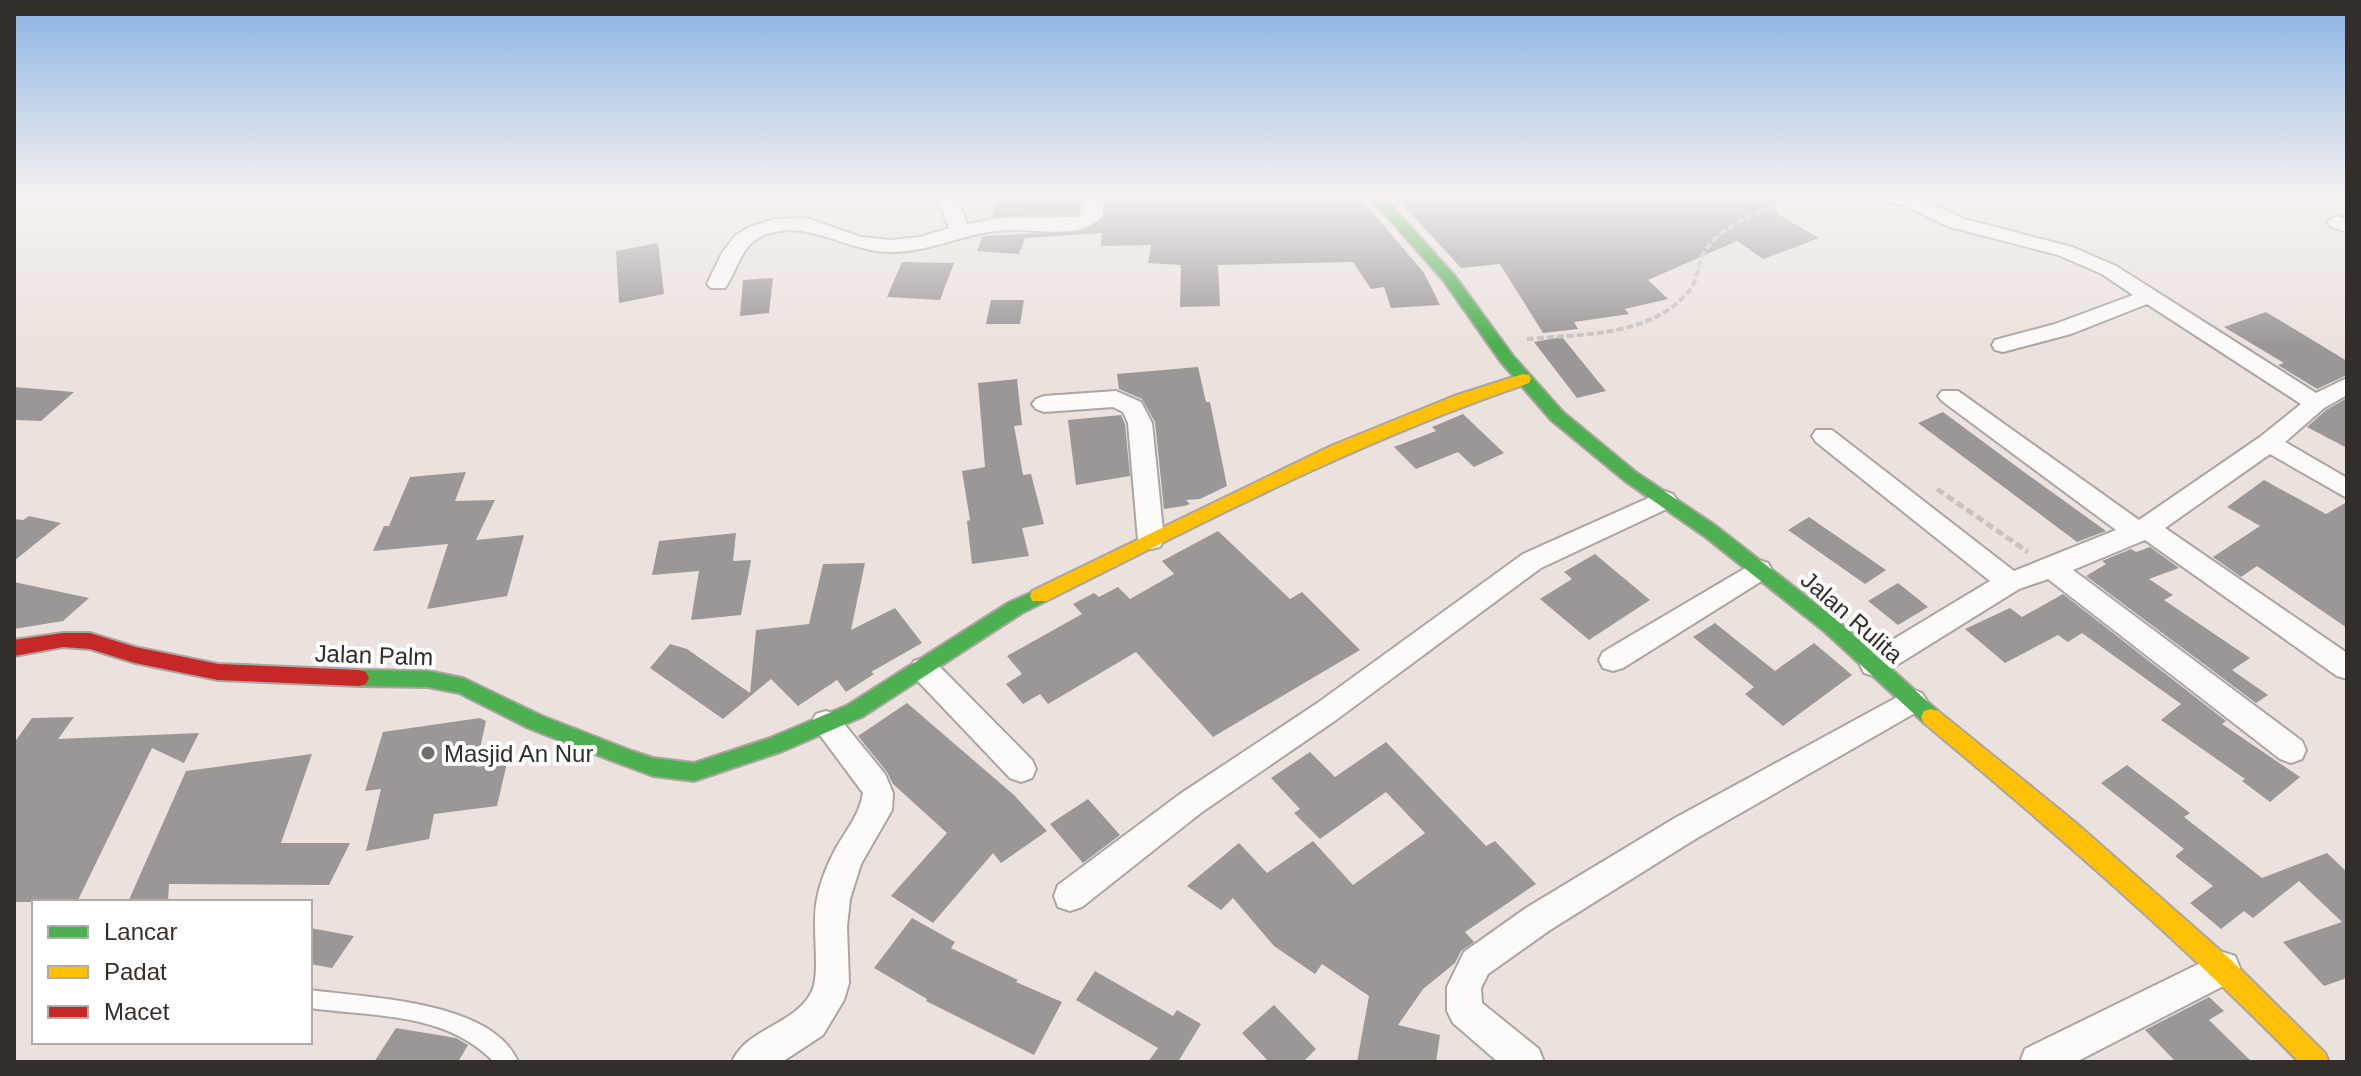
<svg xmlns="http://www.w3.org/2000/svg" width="2361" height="1076" font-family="Arial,sans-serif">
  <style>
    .building { fill: #9c9797 }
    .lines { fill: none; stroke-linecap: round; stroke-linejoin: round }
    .lane-casing { stroke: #aba4a0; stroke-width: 4 }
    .street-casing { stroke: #aba4a0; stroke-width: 4 }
    .fast-casing { stroke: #aba4a0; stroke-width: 4 }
    .slow-casing { stroke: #aba4a0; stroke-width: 4 }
    .jam-casing { stroke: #aba4a0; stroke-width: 4 }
    .path-far1 { stroke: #c6c3c1; stroke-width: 4; stroke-dasharray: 7 3; stroke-linecap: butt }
    .path { stroke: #c6c3c1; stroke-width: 5; stroke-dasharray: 8 4; stroke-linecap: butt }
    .lane { fill: #fcfbfa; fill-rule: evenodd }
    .street { fill: #fcfbfa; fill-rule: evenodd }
    .fast { fill: #4caf50; fill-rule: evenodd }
    .slow { fill: #ffc107; fill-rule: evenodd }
    .jam { fill: #c62828; fill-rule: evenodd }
    .poi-dot { fill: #746d69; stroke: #fff; stroke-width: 3 }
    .labels { text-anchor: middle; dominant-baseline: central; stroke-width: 8; stroke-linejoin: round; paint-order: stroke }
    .street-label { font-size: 24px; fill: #342e2a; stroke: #fff }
    .poi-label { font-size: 24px; fill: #342e2a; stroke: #fff; text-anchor: start }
  </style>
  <rect width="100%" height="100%" fill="#ebe2dd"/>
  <path class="building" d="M1000 195H1082L1080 211 1075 214 991 217Z
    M1108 195H1358L1424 273 1440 305 1391 308 1384 287 1371 289 1353 262 1218 265 1220 306 1180 307 1181 265 1148 263 1151 245 1101 246 1102 233 1025 238 1019 254 977 251 983 236 1084 231 1104 218Z
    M1394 195H1775L1777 214 1819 238 1763 259 1737 241 1648 280 1668 299 1625 309 1629 314 1574 322 1578 329 1543 333 1500 264 1461 268Z
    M658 243 664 294 619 303 616 251Z
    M902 262 954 263 940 300 887 297Z
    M773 278 769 313 740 316 743 280Z
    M991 300H1024L1020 324H986Z
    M2266 312 2347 361V375L2317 389 2278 365 2284 363 2224 327Z
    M1562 337 1606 391 1577 398 1534 342Z
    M1198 367 1206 402H1210L1227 486 1200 499 1186 500 1190 504 1184 506 1164 509 1155 422 1142 399 1119 389 1117 374Z
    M1017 379 1022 425 1014 426 1023 475 1031 474 1044 524 1022 528 1029 556 972 564 967 521 970 520 962 471 985 467 978 383Z
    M14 387 74 392 41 421 14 420Z
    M2347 398V448L2307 427 2326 410Z
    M1943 412 2024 472 2106 531 2077 542 1918 423Z
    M1463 414 1504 453 1474 467 1458 452 1416 469 1394 447 1436 431 1432 427Z
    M1121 415 1125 424 1130 476 1076 485 1068 420Z
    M466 472 455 501 495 500 476 540 524 535 507 596 427 609 448 544 373 551 384 526H389L410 477Z
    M2264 480 2326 514 2347 502V628L2257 566 2241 577 2213 557 2260 526 2227 507Z
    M29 516 61 523 14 561V519L23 520Z
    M1809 517 1886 570 1865 584 1788 530Z
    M1218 531 1290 599 1302 592 1360 650 1213 737 1136 652 1048 704 1040 694 1023 704 1006 684 1022 674 1007 656 1082 614 1073 604 1094 593 1099 597 1118 587 1130 599 1174 574 1162 561Z
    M736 533 733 561 751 560 741 615 691 620 699 571 652 575 659 541Z
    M2150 547 2179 568 2149 579 2173 595 2164 600 2250 658 2232 670 2268 695 2256 703 2086 576 2106 564 2102 561 2131 549 2136 552Z
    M1595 554 1650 600 1589 640 1540 599 1572 579 1564 572Z
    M865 563 851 630 895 608 922 643 871 672 874 674 846 692 837 680 798 706 771 679 723 719 650 668 670 644 687 649 750 693 756 630 809 624 823 564Z
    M14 582 89 598 63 621 14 629Z
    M1898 583 1928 607 1898 625 1868 601Z
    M2063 594 2226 721 2222 724 2300 777 2270 802 2242 781 2245 779 2161 720 2181 704 2082 633 2068 642 2058 635 2005 663 1965 629 2010 608 2022 617Z
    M1715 623 1775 671 1814 643 1852 675 1783 726 1745 694 1754 687 1693 637Z
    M907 703 1014 795 1047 831 1001 863 993 853 933 923 891 896 947 833 893 784 887 772 858 736Z
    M74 717 58 739 199 733 184 763 152 748 77 902H14V743L32 718Z
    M480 718 486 721 476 767 507 763 497 806 434 814 429 839 366 851 381 789 365 791 383 732Z
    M1386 742 1486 846 1495 841 1536 884 1465 932 1474 942 1461 951 1455 963 1423 989 1398 1025 1440 1035 1436 1062H1357L1369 996 1322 964 1315 974 1274 946 1233 898 1221 910 1187 886 1239 843 1267 873 1313 841 1353 885 1425 833 1386 792 1320 839 1294 813 1300 809 1271 778 1310 752 1335 777Z
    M312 754 281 843H350L329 885 169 884 168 902H128L186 771Z
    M2127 765 2190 813 2184 817 2262 878 2327 853 2347 872V978L2324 986 2283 942 2342 922 2299 881 2253 918 2244 911 2221 929 2190 903 2213 886 2175 856 2184 849 2101 783Z
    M1088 799 1120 835 1083 863 1050 824Z
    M912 918 955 942 951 948 1018 980 1016 982 1062 1002 1034 1055 926 1001 927 999 874 968Z
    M310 928 354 936 332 968 310 964Z
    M1095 971 1173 1016 1177 1010 1201 1024 1178 1062H1148L1158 1048 1076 1000Z
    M2209 997 2224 1011 2209 1020 2252 1062H2176L2145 1030Z
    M1274 1005 1316 1049 1303 1062H1269L1242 1033Z
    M396 1028 456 1038 468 1045 458 1062H374Z"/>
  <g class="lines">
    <defs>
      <path id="lane" d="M310 990C366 998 492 1000 518 1062H494C446 1012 375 1017 310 1008Z"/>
      <path id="street" d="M936 195H956L967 224 1000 218 1076 217 1083 213 1085 195H1105L1102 216C1083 240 1036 229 1008 230 967 231 931 253 889 252 846 251 806 218 764 235 740 245 738 270 725 288H711L707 284 722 253 735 236 749 227 775 219 806 218 861 237 891 240 920 237 949 228Z
        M1796 195H1829L1826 199 1797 201Z
        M1874 195 1916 196 1964 219 2072 247 2116 266 2316 393 2347 378V395L2324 408 2285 442 2347 478V498L2270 454 2165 528 2347 653V679L2337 676 2145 540 2073 570 2302 741 2306 750 2302 759 2291 763 2280 759 2048 579 2019 589 1884 673 1874 676 1864 673 1860 665 1864 657 1990 581 1816 442 1812 436 1816 430H1832L2014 571 2116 530 1942 401 1938 396 1942 391H1958L2139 520 2260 437 2301 404 2147 304 2071 334 2003 352 1995 350 1992 345 1995 340 2055 324 2133 295 2102 274 2058 255 1950 227 1903 205 1877 199Z
        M2337 216 2347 219V232L2330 226 2327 222Z
        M1116 391 1141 402 1152 423 1164 540 1160 547 1151 549 1142 547 1138 540 1128 423 1123 412 1113 407 1044 412 1036 409 1032 404 1036 399 1044 396Z
        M1664 491 1673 494 1677 500 1673 506 1541 568 1336 720 1202 812 1082 907 1070 911 1058 907 1054 896 1058 885 1180 794 1316 704 1523 554Z
        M1759 560 1768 563 1772 570 1768 577 1623 668 1613 671 1603 668 1599 660 1603 652Z
        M924 658 934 661 1032 760 1036 769 1032 778 1021 782 1010 778 914 677 910 669 914 661Z
        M1912 689 1922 693 1927 701 1922 709 1697 838 1550 930 1488 974 1481 988 1482 1003 1539 1049 1544 1062H1498L1453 1023 1447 1011V987L1464 952 1526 908 1675 818Z
        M826 711 836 714 885 774 893 793 892 810 861 864 850 899 847 926 849 983 844 1000 823 1035 782 1062H732C746 1028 796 1025 812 991 821 972 811 924 817 899 820 882 828 863 836 848 847 829 860 814 863 793L811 723 816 714Z
        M2223 952 2235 956 2240 968 2235 980 2076 1062H2020L2025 1049Z"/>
      <path id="fast" d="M1368 195H1382L1454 275 1513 356 1563 412 1637 473 1716 526 1839 622 1938 711 1941 717 1938 723 1931 725 1924 723 1825 632 1704 536 1625 481 1551 420 1501 362 1444 281Z
        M1039 589 1046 591 1048 596 1046 601 1022 613 862 717 783 751 694 781 653 776 618 763 528 728 459 693 428 687 359 686 352 684 349 678 352 672 359 670 428 671 463 678 542 716 632 751 653 758 694 763 770 738 848 705 1008 603Z"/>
      <path id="slow" d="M1523 374 1529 375 1531 379 1529 383C1360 440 1204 522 1046 601H1032L1030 596 1032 591 1331 446 1454 396Z
        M1931 709 1938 711 2076 823 2231 960 2325 1053 2329 1062H2299C2180 941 2054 831 1924 723L1921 717 1924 711Z"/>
      <path id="jam" d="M63 633H90L135 647 218 664 359 670 366 672 369 678 366 684 359 686 218 680 135 663 90 649 63 647 14 656V640Z"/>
    </defs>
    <use href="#lane" class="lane-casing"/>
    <use href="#street" class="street-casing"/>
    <use href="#fast" class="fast-casing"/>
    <use href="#slow" class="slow-casing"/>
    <use href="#jam" class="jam-casing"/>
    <path class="path-far1" d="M1527 339C1581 334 1651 337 1689 291 1699 279 1697 263 1705 251 1720 227 1758 212 1783 202"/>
    <path class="path" d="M1937 489 2028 552"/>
    <use href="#lane" class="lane"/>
    <use href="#street" class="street"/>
    <use href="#fast" class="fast"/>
    <use href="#slow" class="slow"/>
    <use href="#jam" class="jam"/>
  </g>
  <linearGradient id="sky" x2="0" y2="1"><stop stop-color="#8ab3e3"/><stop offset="0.57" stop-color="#f6f2f0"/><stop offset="1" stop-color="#f6f2f0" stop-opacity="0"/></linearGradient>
  <rect width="2361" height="345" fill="url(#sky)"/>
  <circle class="poi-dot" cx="428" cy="753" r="8"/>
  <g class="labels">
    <g class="street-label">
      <text transform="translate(1852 617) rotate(41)">Jalan Rulita</text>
      <text transform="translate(374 655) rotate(2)">Jalan Palm</text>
    </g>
    <g class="poi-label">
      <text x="444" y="753">Masjid An Nur</text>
    </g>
  </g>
  <rect width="2361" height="1076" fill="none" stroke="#342e2a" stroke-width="32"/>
  <rect x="32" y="900" width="280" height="144" fill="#ffffff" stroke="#aeabaa" stroke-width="2"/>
  <rect x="48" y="926" width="40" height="12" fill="#4caf50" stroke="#aeabaa" stroke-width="2"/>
  <text x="104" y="940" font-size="24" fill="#342e2a">Lancar</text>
  <rect x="48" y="966" width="40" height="12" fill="#ffc107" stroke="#aeabaa" stroke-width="2"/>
  <text x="104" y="980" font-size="24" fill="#342e2a">Padat</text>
  <rect x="48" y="1006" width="40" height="12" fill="#c62828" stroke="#aeabaa" stroke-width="2"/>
  <text x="104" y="1020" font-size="24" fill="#342e2a">Macet</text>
</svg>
